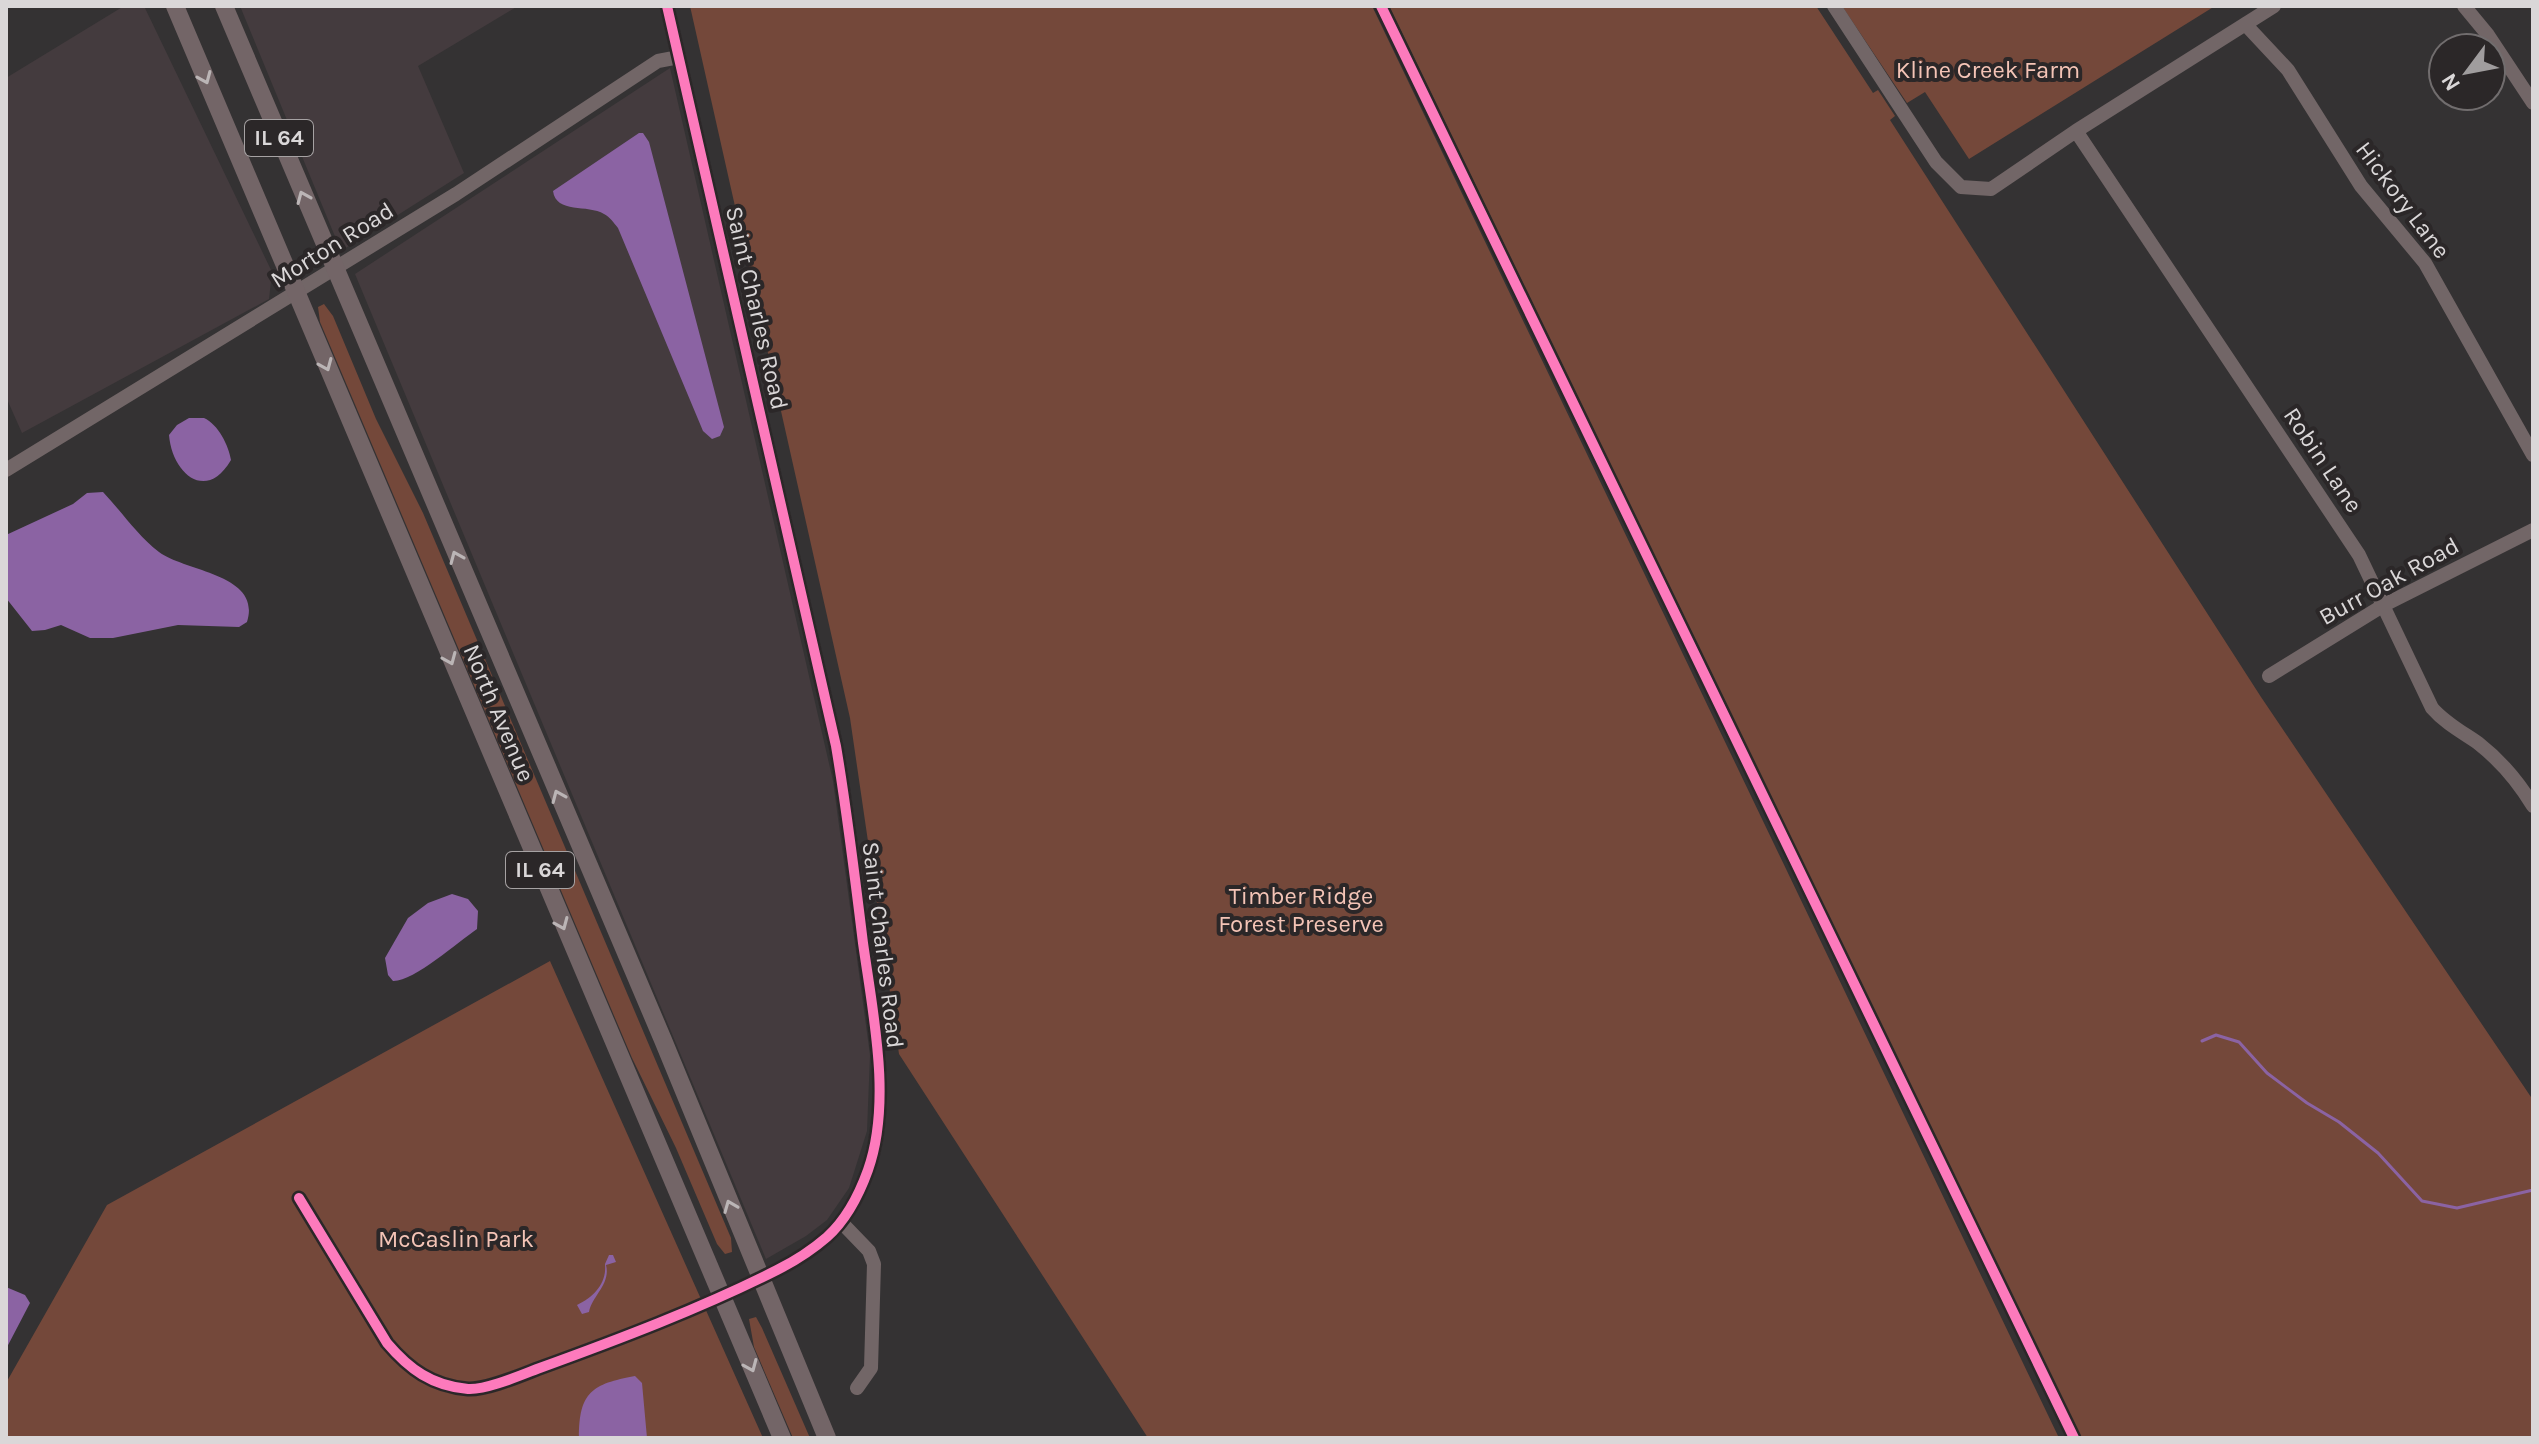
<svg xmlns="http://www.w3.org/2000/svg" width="2539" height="1444" font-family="Karla,sans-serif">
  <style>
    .built { fill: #443b3e }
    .green { fill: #74483a }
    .water { fill: #8b63a3 }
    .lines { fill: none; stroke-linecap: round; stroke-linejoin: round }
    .stream { stroke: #8b63a3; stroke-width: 3 }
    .minor { stroke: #726667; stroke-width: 14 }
    .major { stroke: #736567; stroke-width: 18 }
    .cycleway-casing { stroke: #2b2728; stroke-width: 15 }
    .cycleway { stroke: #fd7abc; stroke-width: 10 }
    .oneway { stroke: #bbb5b6 }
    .labels { text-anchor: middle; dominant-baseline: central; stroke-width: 8; stroke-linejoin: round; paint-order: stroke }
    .shield { fill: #2b2728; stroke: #a6a2a3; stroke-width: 2 }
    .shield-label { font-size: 22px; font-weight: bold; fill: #dad7d8 }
    .park-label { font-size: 24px; fill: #f4c4b6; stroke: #2b2728 }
    .street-label { font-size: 24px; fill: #dad7d8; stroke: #2b2728 }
  </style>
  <rect width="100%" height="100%" fill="#343233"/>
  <path class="built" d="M124 6H144L272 272 269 299 22 433 6 397V78Z
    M240 6H518L418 66 464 173 341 251Z
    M670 68 833 781 870 1055 867 1131 849 1188 827 1220 806 1236 766 1259 355 274Z"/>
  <path class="green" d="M690 6H1372L2059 1438H1148L899 1054 850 718Z
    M1389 6H1816L1873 93 1878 90 1895 116 1890 120 2261 697 2533 1100V1438H2081Z
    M1842 6H2215L1969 159 1925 92 1907 103Z
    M324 304 333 316 376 419 423 513 731 1238 732 1252 725 1254 717 1244 676 1148 632 1058 340 369 320 322 318 307Z
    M550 961 763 1438H6V1383L107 1205Z
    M756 1317 762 1328 810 1438H793L754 1347 749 1319Z"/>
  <path class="water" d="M639 133H643L649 142 724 427 720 436 712 439 703 431 618 228C614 223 610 217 604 214 588 204 556 214 553 191Z
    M189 418C191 418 203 418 204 418 218 424 229 446 231 460 206 503 172 473 169 435L177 425Z
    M103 492C122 512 137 535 159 552 186 572 262 574 247 622L239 627 178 625 113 638H90L61 625 45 630 32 631 6 598V535L73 504 87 493Z
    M452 894 468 899 478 911 477 929C458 942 413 982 393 981L388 975 385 958 408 918 428 903Z
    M609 1255H613L616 1262 606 1265C611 1284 592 1296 589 1312L582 1314 577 1305C594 1297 607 1283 605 1264Z
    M6 1287 25 1295 30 1303 6 1349Z
    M635 1376 642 1383 647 1438H579C579 1392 592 1384 635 1376Z"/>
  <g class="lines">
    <path class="stream" d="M2202 1041 2216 1035 2239 1042 2267 1073 2307 1103 2339 1122 2378 1153 2422 1201 2457 1208 2533 1190"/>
    <path class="minor" d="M1834 6 1936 162 1961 187 1991 189 2076 131 2274 6
      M2464 6 2488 35 2533 103
      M2245 24 2288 70 2361 186 2425 263 2533 455
      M2076 131 2359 555 2432 708C2445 723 2462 732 2478 743 2501 761 2518 781 2533 806
      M6 470 456 194 658 61 679 57
      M2269 676 2384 605 2533 530
      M299 1198 387 1343C409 1369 432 1386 468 1389 486 1390 519 1376 537 1369 617 1340 702 1308 777 1270 795 1261 812 1250 827 1237 847 1219 859 1195 868 1170 892 1102 873 1014 863 943 855 877 847 811 836 746L667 6
      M842 1223 869 1251 874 1264 871 1368 857 1388"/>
    <path class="major" d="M175 6 782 1438
      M224 6 663 1040 827 1438"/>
    <defs>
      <path id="cycleway" d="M1381 6 2074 1438
        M299 1198 387 1343C409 1369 432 1386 468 1389 486 1390 519 1376 537 1369 617 1340 702 1308 777 1270 795 1261 812 1250 827 1237 847 1219 859 1195 868 1170 892 1102 873 1014 863 943 855 877 847 811 836 746L667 6"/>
    </defs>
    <use href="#cycleway" class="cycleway-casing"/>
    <use href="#cycleway" class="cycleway"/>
  </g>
  <defs><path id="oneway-chevron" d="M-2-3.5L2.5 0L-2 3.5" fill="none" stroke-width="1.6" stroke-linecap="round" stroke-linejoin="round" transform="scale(2)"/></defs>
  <g class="oneway">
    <use href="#oneway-chevron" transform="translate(205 78) rotate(67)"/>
    <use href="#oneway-chevron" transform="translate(303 197) rotate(-113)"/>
    <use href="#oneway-chevron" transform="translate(326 365) rotate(67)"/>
    <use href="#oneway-chevron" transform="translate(456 557) rotate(-113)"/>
    <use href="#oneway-chevron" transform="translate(450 659) rotate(67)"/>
    <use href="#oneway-chevron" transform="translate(558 796) rotate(-113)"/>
    <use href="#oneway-chevron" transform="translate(562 924) rotate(67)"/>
    <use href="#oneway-chevron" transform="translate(730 1206) rotate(-112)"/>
    <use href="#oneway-chevron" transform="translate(751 1366) rotate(67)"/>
  </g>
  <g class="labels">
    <g class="shield">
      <rect x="245" y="120" width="68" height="36" rx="6"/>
      <rect x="506" y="852" width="68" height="36" rx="6"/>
    </g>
    <g class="shield-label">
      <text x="279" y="138">IL 64</text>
      <text x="540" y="870">IL 64</text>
    </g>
    <g class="park-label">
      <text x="1988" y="70">Kline Creek Farm</text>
      <text x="1301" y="896">Timber Ridge<tspan x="1301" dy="28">Forest Preserve</tspan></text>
      <text x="456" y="1239">McCaslin Park</text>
    </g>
    <g class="street-label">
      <text transform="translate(2403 200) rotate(53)">Hickory Lane</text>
      <text transform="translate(332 245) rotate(-32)">Morton Road</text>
      <text transform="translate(757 308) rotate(77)">Saint Charles Road</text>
      <text transform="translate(2323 460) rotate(56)">Robin Lane</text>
      <text transform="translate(2389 581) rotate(-29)">Burr Oak Road</text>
      <text transform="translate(499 713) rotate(67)">North Avenue</text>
      <text transform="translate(883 945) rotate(83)">Saint Charles Road</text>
    </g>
  </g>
  <rect width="2539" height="1444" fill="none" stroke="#dad7d8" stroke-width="16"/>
  <g transform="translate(2467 72) rotate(238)"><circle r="38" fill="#2b2728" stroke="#716d6e" stroke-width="2"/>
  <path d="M0-6L14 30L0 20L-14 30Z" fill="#a09d9e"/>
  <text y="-12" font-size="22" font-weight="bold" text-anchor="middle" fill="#dad7d8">N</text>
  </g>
</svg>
